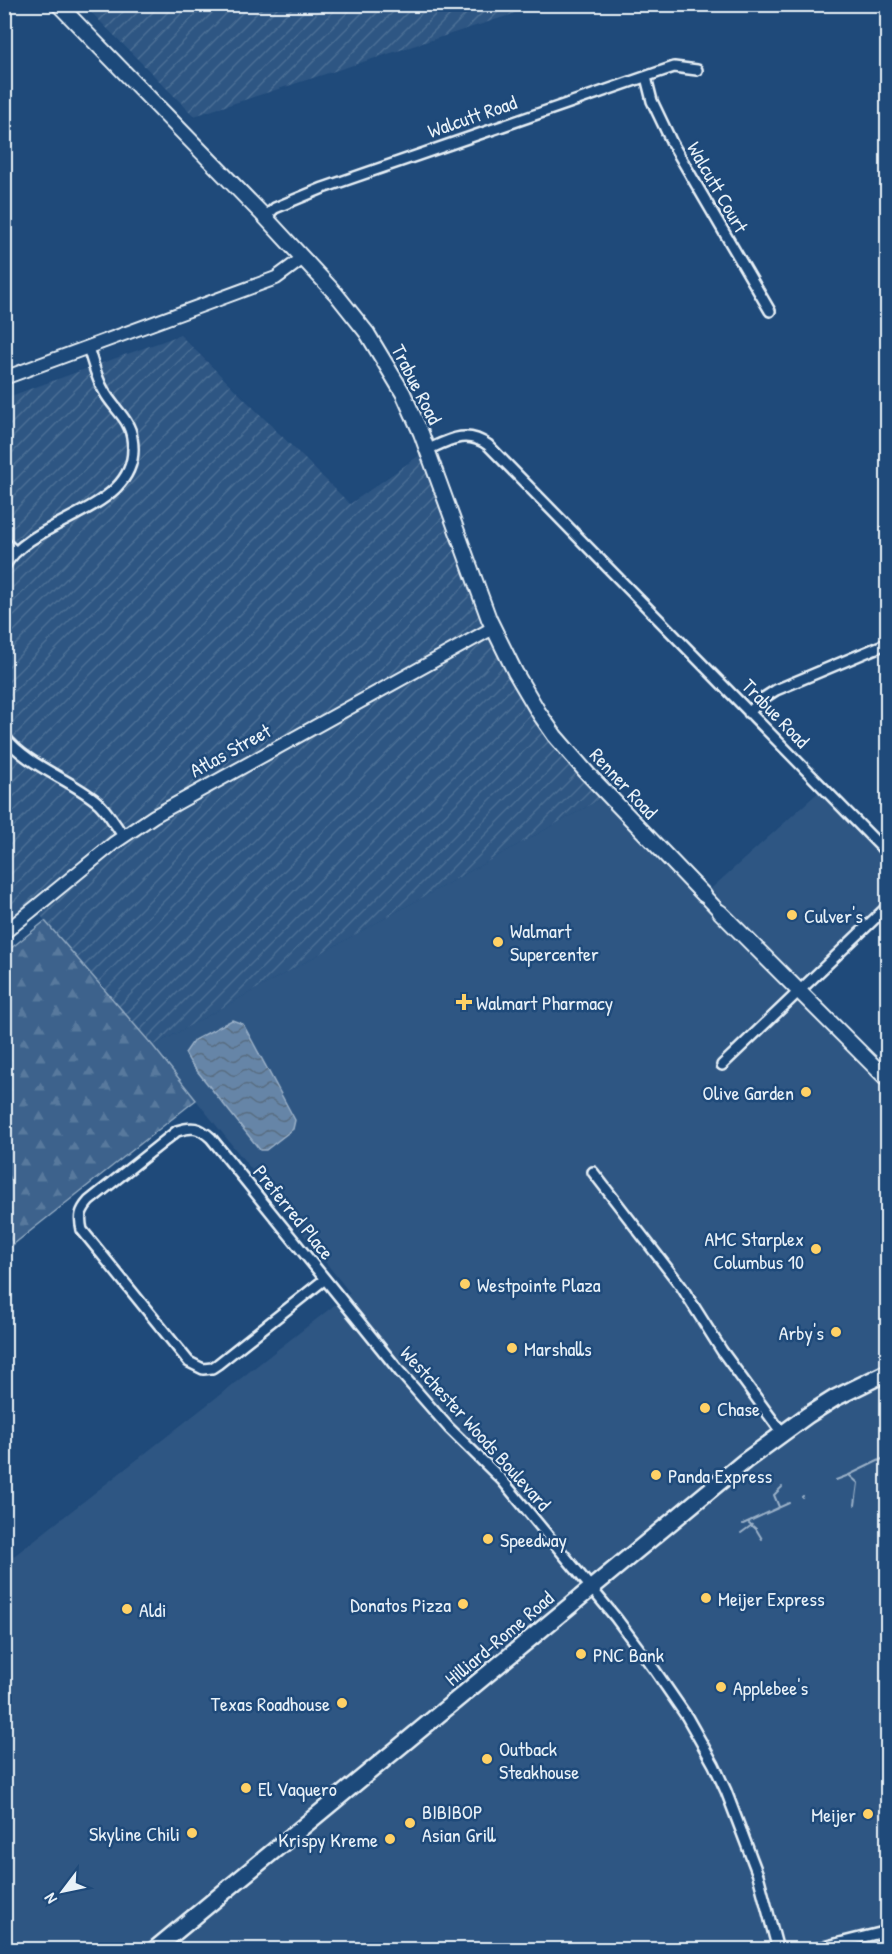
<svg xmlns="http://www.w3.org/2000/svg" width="892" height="1954" font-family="'Patrick Hand',sans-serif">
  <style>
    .built { fill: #2e5683 }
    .industrial { fill: url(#industrial-furrows) }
    .forest { fill: url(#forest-firs); stroke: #92aac2; stroke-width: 1.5 }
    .water { fill: url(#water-waves); stroke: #9ab0c7; stroke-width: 1.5 }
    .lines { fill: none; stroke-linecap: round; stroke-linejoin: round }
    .stream { stroke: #9ab0c7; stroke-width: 2 }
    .minor-casing { stroke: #e8f1f8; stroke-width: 14 }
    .tertiary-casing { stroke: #e8f1f8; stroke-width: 16 }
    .secondary-casing { stroke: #e8f1f8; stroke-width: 18 }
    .primary-casing { stroke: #e8f1f8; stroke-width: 20 }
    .minor { stroke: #1f4a7a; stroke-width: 9 }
    .tertiary { stroke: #1f4a7a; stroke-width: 12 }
    .secondary { stroke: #1f4a7a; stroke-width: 14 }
    .primary { stroke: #1f4a7a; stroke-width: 15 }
    .poi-dot { fill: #ffd166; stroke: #1f4a7a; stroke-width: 2 }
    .labels { text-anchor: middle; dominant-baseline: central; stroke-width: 5; stroke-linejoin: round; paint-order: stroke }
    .street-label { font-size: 20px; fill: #e8f1f8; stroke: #1f4a7a }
    .poi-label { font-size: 20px; fill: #e8f1f8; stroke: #1f4a7a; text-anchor: start }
  </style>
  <defs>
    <pattern id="industrial-furrows" width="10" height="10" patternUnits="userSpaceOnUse" patternTransform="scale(1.5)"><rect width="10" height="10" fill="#2e5683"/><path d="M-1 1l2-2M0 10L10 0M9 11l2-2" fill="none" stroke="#4c6f95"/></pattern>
    <pattern id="forest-firs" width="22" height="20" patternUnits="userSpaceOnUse" patternTransform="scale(1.5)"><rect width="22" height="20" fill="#3c628c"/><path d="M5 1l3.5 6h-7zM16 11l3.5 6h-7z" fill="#58799d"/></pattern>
    <pattern id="water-waves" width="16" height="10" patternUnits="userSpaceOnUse" patternTransform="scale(1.5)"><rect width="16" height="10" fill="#6685a7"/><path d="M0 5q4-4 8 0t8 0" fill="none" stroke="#596d82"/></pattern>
  </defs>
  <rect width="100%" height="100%" fill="#1f4a7a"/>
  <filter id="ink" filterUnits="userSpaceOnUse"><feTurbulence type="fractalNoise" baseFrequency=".0167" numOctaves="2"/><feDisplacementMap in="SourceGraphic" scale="12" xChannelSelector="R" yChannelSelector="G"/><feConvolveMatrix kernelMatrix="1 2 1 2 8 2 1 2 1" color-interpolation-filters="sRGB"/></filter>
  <g filter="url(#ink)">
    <path class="built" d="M823 788 887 854V906L799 991 887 1080V1931L811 1950H5V1563L350 1293 153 1046 608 795 704 895Z"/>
    <path class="industrial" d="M544 4 194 116 84 5V4Z
      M180 335 350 504 427 450 515 672 608 795 153 1046 35 909 5 933V398Z"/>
    <path class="forest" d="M45 921 153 1046 196 1100 5 1251V953Z"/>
    <path class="water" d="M232 1020 243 1024 295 1120 293 1129 266 1150H260L190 1062 185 1053 194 1040Z"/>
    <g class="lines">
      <path class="stream" d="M849 1475 882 1459 888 1465
        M836 1480 849 1475 858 1483 855 1505
        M802 1497 803 1496
        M779 1507 774 1495 782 1487
        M748 1522 756 1529 762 1539
        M743 1524 789 1503
        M741 1533 752 1525"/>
      <defs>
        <path id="minor" d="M646 77 652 101 672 143 770 311
          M265 217 275 208 323 188 659 72 674 67 697 70
          M427 450C449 440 466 429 488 445L888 854
          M4 542 16 552
          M4 567C33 515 145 511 132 438 130 419 112 407 104 391 96 378 93 362 88 348
          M749 713 762 699 776 690 888 643
          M4 736C28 766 66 777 95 800 107 809 115 825 124 837
          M722 1065 888 906
          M593 1172 681 1286 722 1351 782 1433
          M325 1279 218 1364 212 1368 203 1369 189 1362 82 1230C79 1217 80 1211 89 1201L177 1131C192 1126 199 1127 211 1138L400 1372 449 1428 502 1480 616 1618 654 1669 687 1717 714 1765 726 1791 758 1875 778 1950
          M811 1950 888 1931"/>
        <path id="tertiary" d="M4 378 276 278 303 258
          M704 895 720 912
          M4 933 114 843 154 816 493 628"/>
        <path id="secondary" d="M58 4 265 217 336 294 367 333 403 393 421 433 489 619 515 672 539 713 555 736 588 774 704 895
          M720 912 888 1080"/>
        <path id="primary" d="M154 1950 745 1461 808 1415 835 1398 888 1372"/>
      </defs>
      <use href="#minor" class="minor-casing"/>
      <use href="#tertiary" class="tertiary-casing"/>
      <use href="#secondary" class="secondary-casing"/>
      <use href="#primary" class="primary-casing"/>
      <use href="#minor" class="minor"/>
      <use href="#tertiary" class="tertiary"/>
      <use href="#secondary" class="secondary"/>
      <use href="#primary" class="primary"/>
    </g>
  </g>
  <g class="poi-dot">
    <circle cx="792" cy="915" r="6"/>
    <circle cx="498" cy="942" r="6"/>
    <path d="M461 993h6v6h6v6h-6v6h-6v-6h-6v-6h6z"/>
    <circle cx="806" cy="1092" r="6"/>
    <circle cx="816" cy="1249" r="6"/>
    <circle cx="465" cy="1284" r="6"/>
    <circle cx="836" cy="1332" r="6"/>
    <circle cx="512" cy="1348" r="6"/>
    <circle cx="705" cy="1408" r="6"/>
    <circle cx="656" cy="1475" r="6"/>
    <circle cx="488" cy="1539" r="6"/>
    <circle cx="706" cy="1598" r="6"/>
    <circle cx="463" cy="1604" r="6"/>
    <circle cx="127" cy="1609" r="6"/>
    <circle cx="581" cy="1654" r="6"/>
    <circle cx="721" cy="1687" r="6"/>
    <circle cx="342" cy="1703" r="6"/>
    <circle cx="487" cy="1759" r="6"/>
    <circle cx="246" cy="1788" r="6"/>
    <circle cx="868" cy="1814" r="6"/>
    <circle cx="410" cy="1823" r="6"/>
    <circle cx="192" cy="1833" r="6"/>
    <circle cx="390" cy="1839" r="6"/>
  </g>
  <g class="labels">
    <g class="street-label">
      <text transform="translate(472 116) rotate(-19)">Walcutt Road</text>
      <text transform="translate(718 187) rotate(60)">Walcutt Court</text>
      <text transform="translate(417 384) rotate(63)">Trabue Road</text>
      <text transform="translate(776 713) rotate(46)">Trabue Road</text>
      <text transform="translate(230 750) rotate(-29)">Atlas Street</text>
      <text transform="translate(624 783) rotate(47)">Renner Road</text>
      <text transform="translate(294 1212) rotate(51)">Preferred Place</text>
      <text transform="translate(476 1428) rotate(48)">Westchester Woods Boulevard</text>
      <text transform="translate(499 1638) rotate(-40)">Hilliard-Rome Road</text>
    </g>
    <g class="poi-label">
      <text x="804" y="915">Culver's</text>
      <text x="510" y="930">Walmart<tspan x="510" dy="23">Supercenter</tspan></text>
      <text x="476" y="1002">Walmart Pharmacy</text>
      <text x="794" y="1092" text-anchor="end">Olive Garden</text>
      <text x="804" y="1238" text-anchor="end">AMC Starplex<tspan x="804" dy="23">Columbus 10</tspan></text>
      <text x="477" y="1284">Westpointe Plaza</text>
      <text x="824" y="1332" text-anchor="end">Arby's</text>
      <text x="524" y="1348">Marshalls</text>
      <text x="717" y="1408">Chase</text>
      <text x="668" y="1475">Panda Express</text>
      <text x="500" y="1539">Speedway</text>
      <text x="718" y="1598">Meijer Express</text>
      <text x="451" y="1604" text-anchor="end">Donatos Pizza</text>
      <text x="139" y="1609">Aldi</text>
      <text x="593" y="1654">PNC Bank</text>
      <text x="733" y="1687">Applebee's</text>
      <text x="330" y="1703" text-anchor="end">Texas Roadhouse</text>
      <text x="499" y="1748">Outback<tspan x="499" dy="23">Steakhouse</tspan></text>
      <text x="258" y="1788">El Vaquero</text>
      <text x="422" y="1811">BIBIBOP<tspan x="422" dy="23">Asian Grill</tspan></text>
      <text x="856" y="1814" text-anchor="end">Meijer</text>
      <text x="180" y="1833" text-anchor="end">Skyline Chili</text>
      <text x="378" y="1839" text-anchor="end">Krispy Kreme</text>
    </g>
  </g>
  <rect width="892" height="1954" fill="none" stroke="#1f4a7a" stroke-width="24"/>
  <rect x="12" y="12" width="868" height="1930" fill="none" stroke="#e8f1f8" stroke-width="2" filter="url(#ink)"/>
  <g transform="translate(63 1891) rotate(238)" stroke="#1f4a7a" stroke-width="4.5" paint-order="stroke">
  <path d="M0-4.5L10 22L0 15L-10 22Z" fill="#e8f1f8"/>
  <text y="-9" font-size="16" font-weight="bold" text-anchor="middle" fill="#e8f1f8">N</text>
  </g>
</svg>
